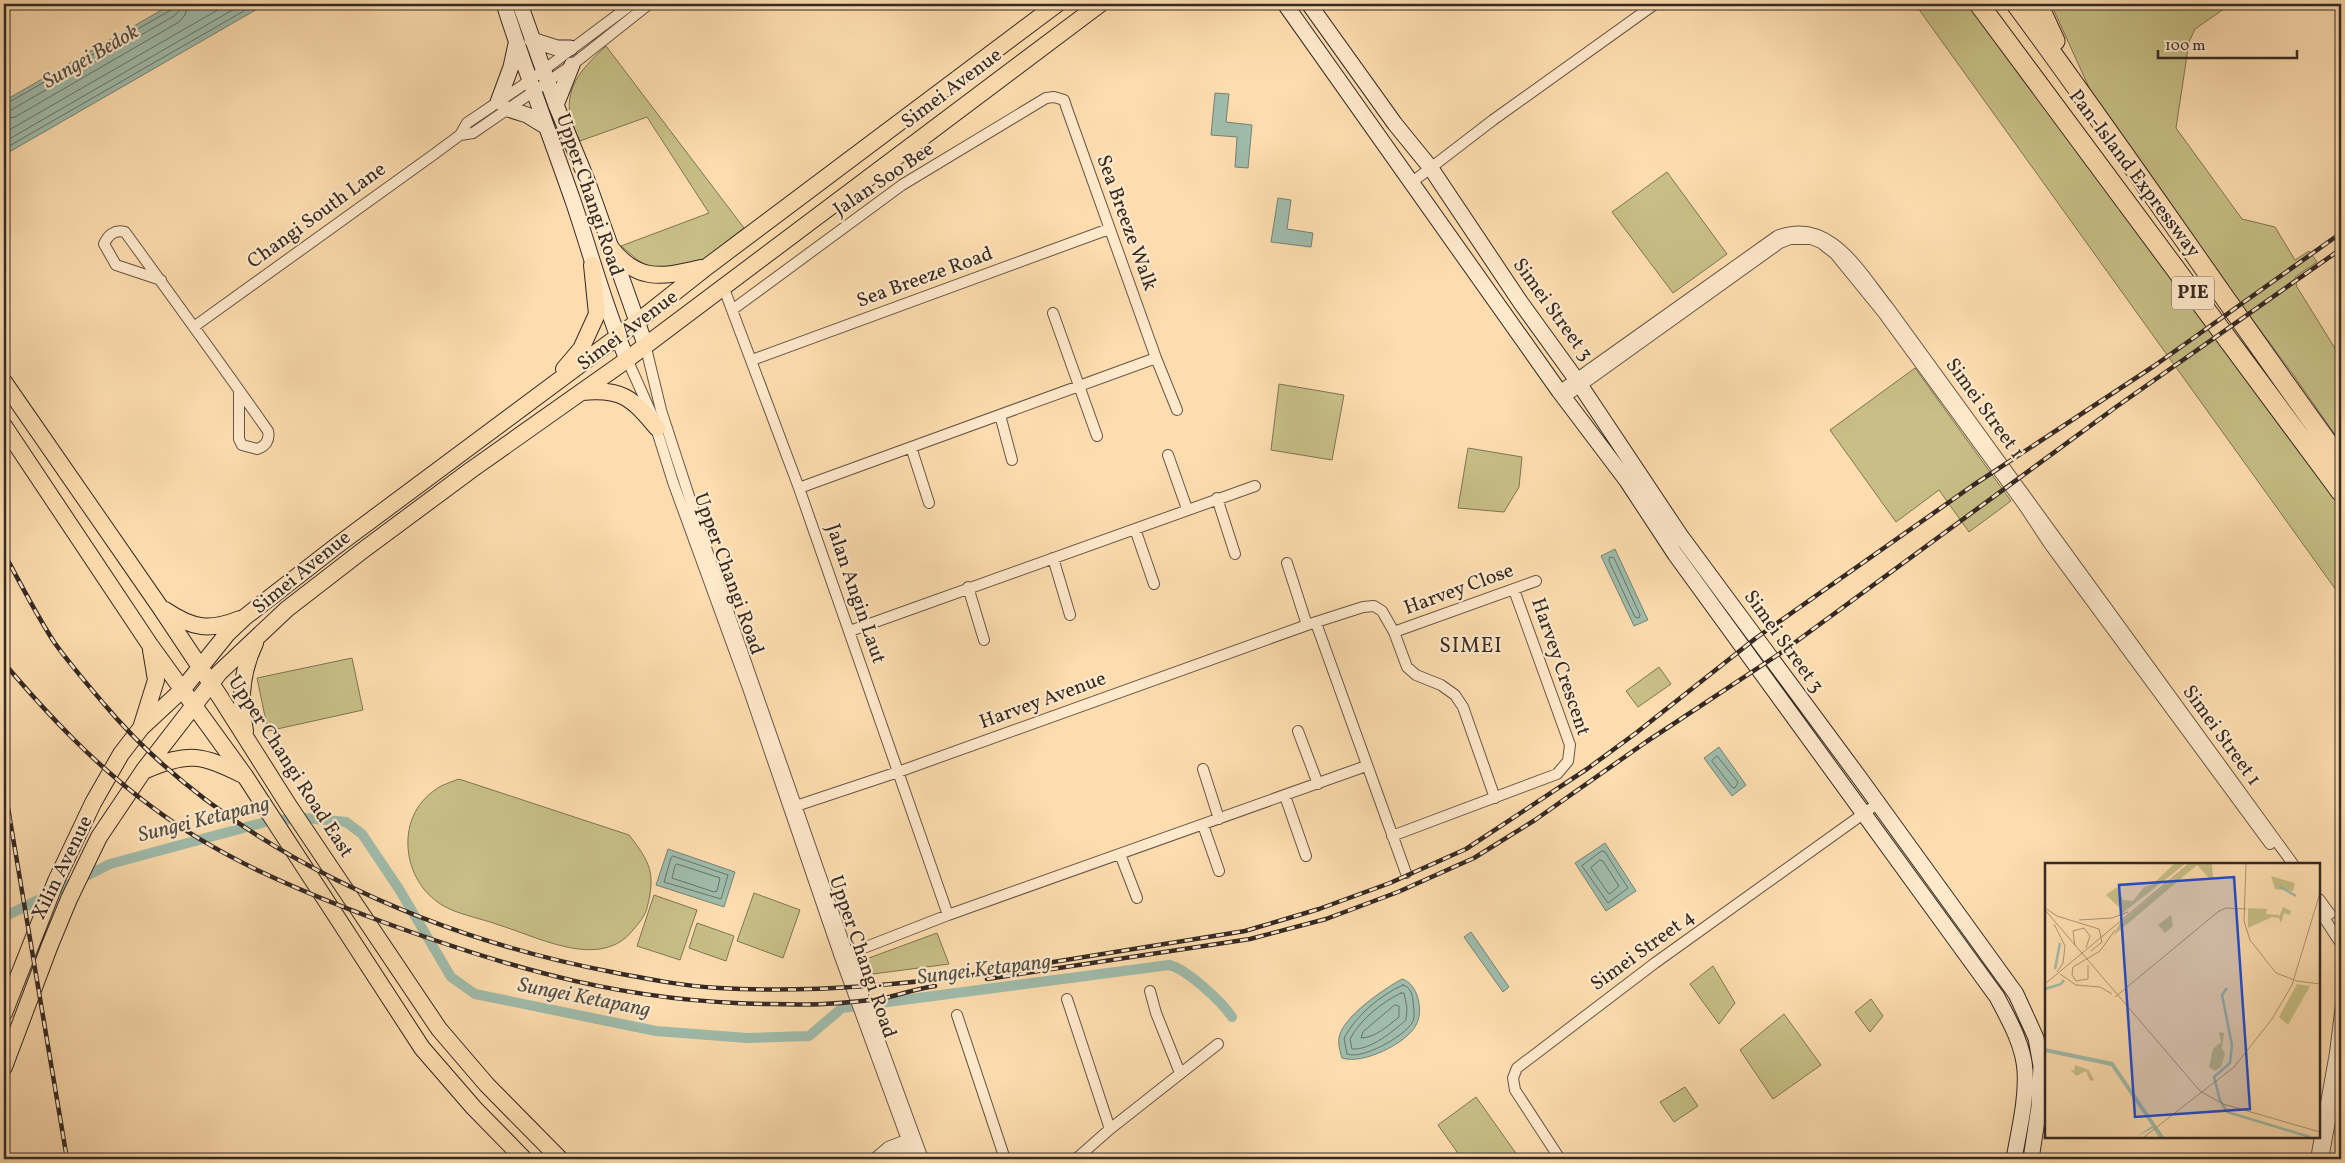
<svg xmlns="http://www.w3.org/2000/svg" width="2345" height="1163" font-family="Vollkorn,serif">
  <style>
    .green { fill: #c7bf86; stroke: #7e7455 }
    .water { fill: #9fbcab; stroke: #758175 }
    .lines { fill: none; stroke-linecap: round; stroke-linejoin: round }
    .shore { stroke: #6a7268; stroke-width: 1 }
    .canal { stroke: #9fbcab; stroke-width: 10 }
    .street-casing { stroke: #675647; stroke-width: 12 }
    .secondary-casing { stroke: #352924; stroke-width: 17 }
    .primary-casing { stroke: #352924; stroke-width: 18 }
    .highway-casing { stroke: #352924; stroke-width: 21 }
    .street { stroke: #fee9cb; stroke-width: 10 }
    .secondary { stroke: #fee9cb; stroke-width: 15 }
    .primary { stroke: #fdddaf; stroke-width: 16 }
    .highway { stroke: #fdddaf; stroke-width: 19 }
    .rail-casing { stroke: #352924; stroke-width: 4.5 }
    .rail { stroke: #fee9cb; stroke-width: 2.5; stroke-dasharray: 8; stroke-linecap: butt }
    .labels { text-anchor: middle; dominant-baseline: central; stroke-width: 4.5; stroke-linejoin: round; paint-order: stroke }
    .shield { fill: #fee9cb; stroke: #716356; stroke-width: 1 }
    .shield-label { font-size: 19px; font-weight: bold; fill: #352924 }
    .street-label { font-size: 20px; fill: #352924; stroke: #fee9cb }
    .water-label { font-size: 21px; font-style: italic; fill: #504e46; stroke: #fee9cb }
    .neighbourhood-label { font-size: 21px; letter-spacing: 1px; fill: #352924; stroke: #fee9cb }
    .inset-river { fill: none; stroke: #9fbcab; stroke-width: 2.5 }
    .inset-road { fill: none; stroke: #ad9577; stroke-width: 1 }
    .view { fill: #1d4ed8; fill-opacity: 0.15; stroke: #1d4ed8; stroke-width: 2.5 }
    .inset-edge { fill: none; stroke: #352924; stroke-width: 2.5 }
  </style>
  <rect width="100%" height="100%" fill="#fdddaf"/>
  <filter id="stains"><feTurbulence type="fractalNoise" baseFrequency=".004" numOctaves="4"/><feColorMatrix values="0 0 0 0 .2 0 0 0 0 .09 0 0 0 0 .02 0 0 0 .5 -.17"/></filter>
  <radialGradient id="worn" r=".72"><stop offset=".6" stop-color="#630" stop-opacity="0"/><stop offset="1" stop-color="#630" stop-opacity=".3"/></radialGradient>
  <path class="green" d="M1915 4H1979L2341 498V597Z
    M2051 4H2231L2195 29 2189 42 2176 128 2242 219 2275 227 2295 260 2309 251 2317 262 2295 277 2297 287 2341 358V443L2292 373 2102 116Z
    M606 46 744 228 703 260 670 269H654L639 261 621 246 709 213 647 117 580 141C577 134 571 124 570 116 565 84 585 66 606 46Z
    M1667 172 1727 254 1673 293 1612 212Z
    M1915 368 2011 501 1969 532 1939 490 1896 522 1830 430Z
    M1279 384 1344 395 1332 460 1271 450Z
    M1468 448 1522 457 1519 487 1504 512 1458 508Z
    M352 658 363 710 268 731 257 678Z
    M1659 667 1671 684 1638 707 1626 691Z
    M459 779 629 835C650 862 656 873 647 908 645 916 639 923 633 930 601 971 538 937 499 925 483 919 456 914 442 905 402 881 394 818 435 790 441 785 451 782 459 779Z
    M754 893 800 910 783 958 737 941Z
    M654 895 697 910 680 960 637 946Z
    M697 923 734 936 726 961 689 948Z
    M937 933 949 964 873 974 866 959Z
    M1713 966 1735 1003 1719 1024 1690 984Z
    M1871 999 1883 1016 1870 1032 1855 1012Z
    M1784 1014 1821 1065 1773 1099 1740 1050Z
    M1685 1087 1698 1106 1674 1122 1660 1102Z
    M1476 1097 1520 1159H1462L1438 1125Z"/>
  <path class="water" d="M172 4H266L4 155V101Z
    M1215 93 1229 94 1226 122 1252 125 1248 168 1235 167 1237 137 1211 135Z
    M1278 198 1291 200 1287 229 1313 233 1311 247 1271 242Z
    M1615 549 1648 620 1634 626 1601 556Z
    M1719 747 1746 785 1732 796 1704 758Z
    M1605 843 1636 891 1606 911 1575 863Z
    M668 849 735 872 724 907 656 885Z
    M1471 932 1509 987 1503 992 1464 937Z
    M1402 979C1418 983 1424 1012 1416 1025 1406 1044 1362 1065 1342 1058 1340 1051 1338 1045 1339 1038 1342 1017 1384 989 1402 979Z"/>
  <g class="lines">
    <path class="shore" d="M4 105 171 10 174 4
      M4 112 11 110 174 16 179 11 180 4
      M4 119 15 117 179 22 185 15 188 4
      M4 133 228 4
      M4 142 243 4
      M4 149 256 4
      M1610 557 1614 558 1640 615 1639 618 1635 617 1609 561Z
      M1717 756 1738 782 1735 788 1732 787 1712 761Z
      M1602 851 1605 852 1628 888 1608 903 1582 866Z
      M673 856 728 875 721 899 664 882 671 858Z
      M1600 860 1603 861 1619 886 1610 894 1608 893 1591 868Z
      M677 864 720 878 717 891 714 892 672 878 675 866Z
      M1403 985C1410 987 1412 993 1413 1000 1413 1007 1416 1017 1412 1023 1403 1037 1362 1060 1347 1054L1344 1038C1356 1016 1380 995 1403 985Z
      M1401 993H1404L1407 1008 1406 1020C1392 1032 1371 1050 1352 1049L1350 1039C1360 1020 1382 1002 1401 993Z
      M1395 1005 1399 1006V1017C1389 1025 1375 1038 1361 1038L1363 1032Z"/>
    <path class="canal" d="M4 917 110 864 269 821 305 818 326 820 346 822 362 834 399 889 451 977 475 994 656 1031 747 1038 809 1036 842 1008 1169 965C1187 969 1222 1002 1232 1017"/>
    <defs>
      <path id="street" d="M460 135 473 133 572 65 649 4
        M1411 183 1493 120 1655 4
        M161 280 116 265 104 244C108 235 115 229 125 232 173 298 221 364 268 431 270 440 266 446 257 449L242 445 239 439V390
        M723 286 799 488 948 915
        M732 310 902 185 1046 98 1054 97 1064 100 1067 109 1156 358 1177 410
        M1053 313 1097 436
        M195 326 433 155 460 135 467 123 529 81 632 4
        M645 344 661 410 703 539 848 954 923 1159
        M627 359 652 415 673 482 748 688 840 957 914 1159
        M752 360 1109 229
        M1559 391 1777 236C1830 215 1860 272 1889 308L2293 864
        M1564 398 1780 243 1790 239H1811L1821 243 1835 254 1883 313 2024 506 2049 544 2270 844
        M1000 415 1012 460
        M911 447 929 503
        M1168 455 1187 509
        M799 488 1156 358
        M1217 498 1235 554
        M1135 529 1154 584
        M1053 558 1070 615
        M1287 563 1307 625
        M968 587 984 640
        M1316 623 1406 873
        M850 631 1255 486
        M1394 632 1536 581
        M1298 731 1318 784
        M1203 769 1219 819
        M1285 796 1306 856
        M790 808 898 772 1307 625 1363 607 1374 606 1382 611 1394 632 1407 667 1416 675 1441 685 1455 695 1463 707 1495 798
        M1203 825 1219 871
        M1392 836 1557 774 1568 761 1570 745 1514 590
        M1120 854 1137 898
        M2319 899 2330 914
        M2319 910 2341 944
        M843 956 948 915 1366 766
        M1150 991 1156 1013 1180 1073
        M1067 999 1110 1129
        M957 1015 1005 1159
        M874 1159 888 1147 911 1138
        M889 1159 896 1153 914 1146
        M1076 1159 1110 1129 1218 1044
        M1560 1159 1515 1090 1513 1078 1517 1068 1655 963 1877 804
        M2316 1159 2335 1053 2341 1004
        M2323 1159 2341 1061"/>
      <path id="secondary" d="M504 4C525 70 550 135 573 201 591 254 605 308 627 359
        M520 4 556 105 587 180 645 344
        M1285 4 1559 391 1627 481 1675 554 1997 997C2009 1020 2023 1044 2025 1070 2027 1099 2019 1130 2014 1159
        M1309 4 1395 124 1430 167 1521 303 1576 379 1680 535 1859 777 2016 994 2036 1038 2041 1066 2039 1107 2031 1159
        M532 40 557 48H570
        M498 102 511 67 516 44
        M556 105 572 65
        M508 109 527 115 545 126"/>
      <path id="primary" d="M608 244C635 282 660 278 701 268
        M564 369 581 349 597 314 592 265
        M4 382 160 607 220 697 289 806 439 1029 487 1085 560 1159
        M582 392C622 388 632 398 657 428
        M4 426 150 645 245 776 422 1048 474 1108 524 1159
        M165 610C193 629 210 631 240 619
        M142 725 156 680 151 650
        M245 731C239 701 242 670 255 643
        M146 770C189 751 202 755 243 775
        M4 1013 56 881 93 803 121 754 141 728 182 690 227 634 245 617 335 547 636 323 708 266 1057 4
        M4 1067 50 945 69 899 99 837 144 770 219 673 287 609 362 551 471 470 621 364 1100 4"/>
      <path id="highway" d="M1979 4 2341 492
        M2016 4C2127 154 2231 310 2341 461
        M2038 4 2055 41"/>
    </defs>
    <use href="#street" class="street-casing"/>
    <use href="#secondary" class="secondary-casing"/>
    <use href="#primary" class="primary-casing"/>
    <use href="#highway" class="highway-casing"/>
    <use href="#street" class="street"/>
    <use href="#secondary" class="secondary"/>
    <use href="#primary" class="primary"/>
    <use href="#highway" class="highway"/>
    <defs>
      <path id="rail" d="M4 553C20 583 36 614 54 642 69 663 87 684 104 704 226 849 429 937 612 972 647 979 683 986 719 988 803 993 889 986 973 975L1245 931 1319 909 1390 883 1466 849 1587 769 1636 733 1756 638 1972 486 2154 366 2341 233
        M4 663C49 716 96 766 152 807 221 859 302 892 383 922 515 970 629 1003 771 1004 788 1004 806 1005 823 1004 844 1003 868 1001 889 997 905 993 920 988 935 986
        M4 784 67 1159
        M4 832 8 854
        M987 979 1250 939 1326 919 1398 892 1474 858 1535 820 1646 742 1782 652 2116 407 2341 249"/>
    </defs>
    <use href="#rail" class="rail-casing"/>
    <use href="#rail" class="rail"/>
  </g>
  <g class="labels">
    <rect class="shield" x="2172" y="276.5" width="42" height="33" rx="4"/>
    <g class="shield-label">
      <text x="2193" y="293">PIE</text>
    </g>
    <g class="street-label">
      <text transform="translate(952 89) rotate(-37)">Simei Avenue</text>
      <text transform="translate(2134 174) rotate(53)">Pan-Island Expressway</text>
      <text transform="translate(884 180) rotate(-34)">Jalan Soo Bee</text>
      <text transform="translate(589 195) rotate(71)">Upper Changi Road</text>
      <text transform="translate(317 216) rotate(-36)">Changi South Lane</text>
      <text transform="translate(1126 223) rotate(70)">Sea Breeze Walk</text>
      <text transform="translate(925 278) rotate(-20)">Sea Breeze Road</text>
      <text transform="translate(1552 310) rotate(54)">Simei Street 3</text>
      <text transform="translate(628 331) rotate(-37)">Simei Avenue</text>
      <text transform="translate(1984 409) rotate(54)">Simei Street 1</text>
      <text transform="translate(302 573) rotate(-39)">Simei Avenue</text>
      <text transform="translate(728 574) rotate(70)">Upper Changi Road</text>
      <text transform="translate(1459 590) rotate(-20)">Harvey Close</text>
      <text transform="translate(855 594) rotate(71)">Jalan Angin Laut</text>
      <text transform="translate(1783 642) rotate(54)">Simei Street 3</text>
      <text transform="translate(1560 667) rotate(71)">Harvey Crescent</text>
      <text transform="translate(1043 701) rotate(-20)">Harvey Avenue</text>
      <text transform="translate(2221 736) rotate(54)">Simei Street 1</text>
      <text transform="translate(290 767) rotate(57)">Upper Changi Road East</text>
      <text transform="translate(63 868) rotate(-64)">Xilin Avenue</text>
      <text transform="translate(1643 951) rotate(-36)">Simei Street 4</text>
      <text transform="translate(862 957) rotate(71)">Upper Changi Road</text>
    </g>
    <g class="water-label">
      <text transform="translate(91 57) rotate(-30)">Sungei Bedok</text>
      <text transform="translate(204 820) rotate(-14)">Sungei Ketapang</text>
      <text transform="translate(984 970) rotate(-7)">Sungei Ketapang</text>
      <text transform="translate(584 998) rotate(11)">Sungei Ketapang</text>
    </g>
    <g class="neighbourhood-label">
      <text x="1471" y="646">SIMEI</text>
    </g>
  </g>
  <g transform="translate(2045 863)">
    <rect width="275" height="275" fill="#fdddaf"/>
    <path d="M129 1H140L75 52V45L61 32 72 24 78 37 88 38 99 24 108 21ZM145 1H167L168 15 165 16 152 2 68 73 75 60ZM226 13 250 20 248 28 230 26ZM238 44 246 48 245 52 239 50 236 60 234 55 227 54 203 65V45L222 46 221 51 234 52V54ZM126 52 128 63 120 70 113 62ZM252 121 265 123 243 162 234 154ZM174 169 179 170 177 185 180 191 176 204 170 208 164 204 168 186 176 179ZM30 202 44 207 49 217 45 218 41 208 31 213 25 206 29 208Z" fill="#c7bf86"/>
    <path d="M0 185 68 199 119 274H114L108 265 91 274 107 263 66 203 0 189Z" fill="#9fbcab"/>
    <path class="inset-river" d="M234 23 251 33M10 106 15 80M182 125 177 132 187 182 185 200 169 214 175 237 182 249 265 274M0 126 16 121 19 117"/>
    <path class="inset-road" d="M201 1 199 58 205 77 231 110 252 118 275 121M0 45 12 53 54 66 57 79 46 88M0 47 155 228 178 241 275 269M34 57 67 55 83 49M9 61 20 83 18 100 12 109M30 83 28 68 39 65 45 73 41 85M43 102V116L31 118 27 112 28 104 55 88 70 67M15 111 31 122 55 124 67 131M0 121 144 1M70 134 174 48 181 45 201 46M99 274 189 204 227 156 247 122 275 30"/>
    <path class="view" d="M189 14 205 246 90 254 74 22Z"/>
    <rect width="275" height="275" class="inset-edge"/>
  </g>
  <rect width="2345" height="1163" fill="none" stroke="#fdddaf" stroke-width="20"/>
  <rect x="5" y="5" width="2335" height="1153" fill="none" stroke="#352924" stroke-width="2.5"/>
  <rect x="10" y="10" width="2325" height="1143" fill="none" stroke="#352924"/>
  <path d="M2158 50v8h139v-8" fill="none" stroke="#352924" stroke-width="2.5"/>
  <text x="2165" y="50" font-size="15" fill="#352924" stroke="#fee9cb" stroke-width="4" paint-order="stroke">100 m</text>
  <rect width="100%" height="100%" filter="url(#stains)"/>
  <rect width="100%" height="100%" fill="url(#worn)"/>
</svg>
